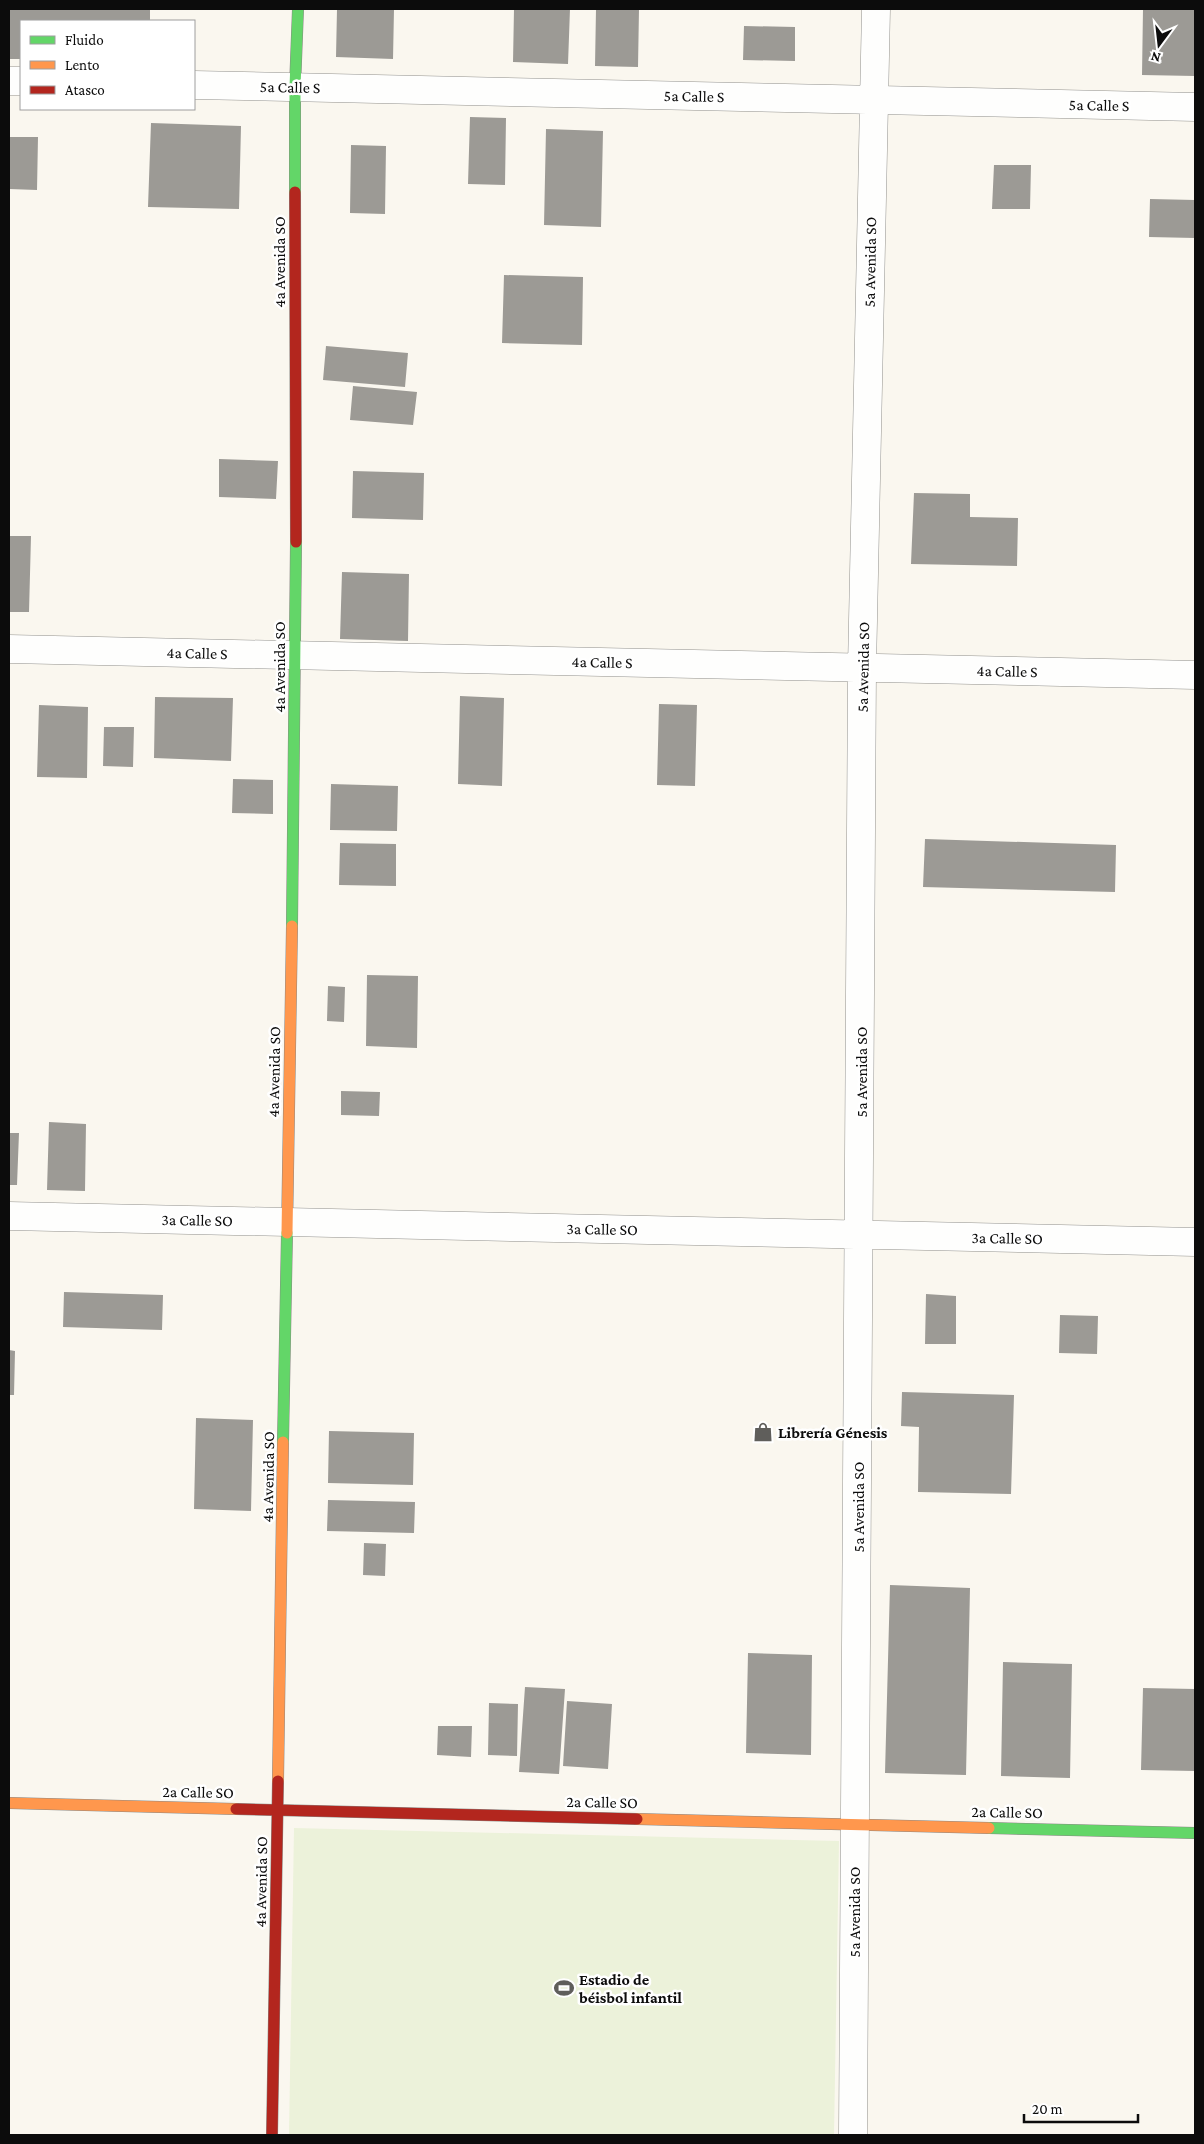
<svg xmlns="http://www.w3.org/2000/svg" width="1204" height="2144" font-family="'Crimson Pro',serif">
  <style>
    .pitch { fill: #ecf2da }
    .building { fill: #9c9a95 }
    .lines { fill: none; stroke-linecap: round; stroke-linejoin: round }
    .street-casing { stroke: #93928e; stroke-width: 29 }
    .fast-casing { stroke: #8a8885; stroke-width: 12 }
    .slow-casing { stroke: #8a8885; stroke-width: 12 }
    .jam-casing { stroke: #8a8885; stroke-width: 12 }
    .street { stroke: #fefefd; stroke-width: 28 }
    .fast { stroke: #63d668; stroke-width: 11 }
    .slow { stroke: #ff974d; stroke-width: 11 }
    .jam { stroke: #b3261e; stroke-width: 11 }
    .labels { text-anchor: middle; dominant-baseline: central; stroke-width: 5; stroke-linejoin: round; paint-order: stroke }
    .street-label { font-size: 16px; fill: #0c0c0c; stroke: #fff }
    .poi-label { font-size: 16px; font-weight: bold; fill: #0c0c0c; stroke: #fff; text-anchor: start }
  </style>
  <rect width="100%" height="100%" fill="#faf7ef"/>
  <path class="pitch" d="M294 1828 839 1841 834 2135H289Z"/>
  <path class="building" d="M9 9H150V21H21V59H9Z
    M337 9H394L393 59 336 57Z
    M514 9H570L568 64 513 62Z
    M596 9H639L638 67 595 66Z
    M1143 9 1195 10V76L1142 75Z
    M744 26 795 27V61L743 60Z
    M470 117 506 118 505 185 468 184Z
    M151 123 241 126 239 209 148 207Z
    M546 129 603 131 601 227 544 225Z
    M9 137H38L37 190 9 189Z
    M351 145 386 146 385 214 350 213Z
    M994 165H1031L1030 209H992Z
    M1150 199 1195 200V238L1149 237Z
    M504 275 583 277 582 345 502 343Z
    M326 346 408 353 405 387 323 380Z
    M353 386 417 392 413 425 350 420Z
    M219 459 278 461 276 499 219 497Z
    M353 471 424 473 423 520 352 518Z
    M914 493 970 494V517L1018 518 1017 566 911 564Z
    M9 536H31L29 612H9Z
    M342 572 409 574 408 641 340 639Z
    M460 696 504 698 502 786 458 784Z
    M155 697 233 698 231 761 154 758Z
    M659 704 697 705 695 786 657 785Z
    M39 705 88 707 87 778 37 777Z
    M104 727H134L133 767 103 766Z
    M233 779 273 780V814L232 813Z
    M331 784 398 786 397 831 330 830Z
    M925 839 1116 845 1115 892 923 887Z
    M340 843 396 844V886L339 885Z
    M367 975 418 976 417 1048 366 1046Z
    M328 986 345 987 344 1022 327 1021Z
    M341 1091 380 1092 379 1116 341 1115Z
    M49 1122 86 1124 85 1191 47 1190Z
    M9 1133H19L17 1185H9Z
    M64 1292 163 1295 162 1330 63 1327Z
    M926 1294 956 1296V1344H925Z
    M1060 1315 1098 1316 1097 1354 1059 1353Z
    M9 1350 15 1351 14 1395H9Z
    M902 1392 1014 1395 1011 1494 918 1492 919 1427 901 1426Z
    M196 1418 253 1420 251 1511 194 1509Z
    M329 1431 414 1433 413 1485 328 1483Z
    M328 1500 415 1502 414 1533 327 1531Z
    M364 1543 386 1544 385 1576 363 1575Z
    M890 1585 970 1588 966 1775 885 1773Z
    M748 1653 812 1655 811 1755 746 1753Z
    M1003 1662 1072 1664 1070 1778 1001 1776Z
    M525 1687 565 1689 559 1774 519 1772Z
    M1143 1688 1195 1689V1771L1141 1770Z
    M567 1701 612 1704 608 1769 563 1766Z
    M489 1703 518 1704 517 1756 488 1755Z
    M438 1726H472L471 1757 437 1755Z"/>
  <g class="lines">
    <defs>
      <path id="street" d="M9 81H21
        M194 85 1195 107
        M9 649 1195 675
        M9 1216 1195 1242
        M853 2135 862 668 876 9"/>
      <path id="fast" d="M295 192V87L298 9
        M292 926 296 542
        M283 1442 287 1233
        M989 1828 1195 1833"/>
      <path id="slow" d="M287 1233 292 926
        M278 1781 283 1442
        M9 1803 236 1809
        M637 1819 989 1828"/>
      <path id="jam" d="M295 192 296 542
        M236 1809 637 1819
        M272 2135 278 1781"/>
    </defs>
    <use href="#street" class="street-casing"/>
    <use href="#fast" class="fast-casing"/>
    <use href="#slow" class="slow-casing"/>
    <use href="#jam" class="jam-casing"/>
    <use href="#street" class="street"/>
    <use href="#fast" class="fast"/>
    <use href="#slow" class="slow"/>
    <use href="#jam" class="jam"/>
  </g>
  <defs>
    <symbol id="shop-bare" viewBox="-9 -9 18 18"><path d="M-5-2.5h2.3a2.7 3.5 0 0 1 5.4 0H5L5.5 6h-11ZM-1.5-2.5h3a1.5 2.3 0 0 0-3 0Z" fill="#5f5e5b" stroke="#fff" stroke-width="2.5" paint-order="stroke"/></symbol>
    <symbol id="stadium-bare" viewBox="-9 -9 18 18"><path d="M0-5a6.5 5 0 1 0 0 10a6.5 5 0 1 0 0-10ZM-3.5-1.8h7v3.6h-7Z" fill="#5f5e5b" stroke="#fff" stroke-width="2.5" paint-order="stroke"/></symbol>
  </defs>
  <g fill-rule="evenodd">
    <use href="#shop-bare" x="749" y="1418" width="28" height="28"/>
    <use href="#stadium-bare" x="550" y="1974" width="28" height="28"/>
  </g>
  <g class="labels">
    <g class="street-label">
      <text transform="translate(290 87) rotate(1)">5a Calle S</text>
      <text transform="translate(694 96) rotate(1)">5a Calle S</text>
      <text transform="translate(1099 105) rotate(1)">5a Calle S</text>
      <text transform="translate(279 262) rotate(-90)">4a Avenida SO</text>
      <text transform="translate(870 262) rotate(-89)">5a Avenida SO</text>
      <text transform="translate(197 653) rotate(1)">4a Calle S</text>
      <text transform="translate(602 662) rotate(1)">4a Calle S</text>
      <text transform="translate(279 667) rotate(-90)">4a Avenida SO</text>
      <text transform="translate(863 667) rotate(-89)">5a Avenida SO</text>
      <text transform="translate(1007 671) rotate(1)">4a Calle S</text>
      <text transform="translate(274 1072) rotate(-89)">4a Avenida SO</text>
      <text transform="translate(861 1072) rotate(-90)">5a Avenida SO</text>
      <text transform="translate(197 1220) rotate(1)">3a Calle SO</text>
      <text transform="translate(602 1229) rotate(1)">3a Calle SO</text>
      <text transform="translate(1007 1238) rotate(1)">3a Calle SO</text>
      <text transform="translate(268 1477) rotate(-89)">4a Avenida SO</text>
      <text transform="translate(858 1507) rotate(-90)">5a Avenida SO</text>
      <text transform="translate(198 1792) rotate(1)">2a Calle SO</text>
      <text transform="translate(602 1802) rotate(1)">2a Calle SO</text>
      <text transform="translate(1007 1812) rotate(1)">2a Calle SO</text>
      <text transform="translate(261 1882) rotate(-89)">4a Avenida SO</text>
      <text transform="translate(854 1912) rotate(-90)">5a Avenida SO</text>
    </g>
    <g class="poi-label">
      <text x="778" y="1432">Librería Génesis</text>
      <text x="579" y="1979">Estadio de<tspan x="579" dy="18">béisbol infantil</tspan></text>
    </g>
  </g>
  <rect width="1204" height="2144" fill="none" stroke="#0c0c0c" stroke-width="20"/>
  <rect x="20" y="20" width="175" height="90" fill="#ffffff" stroke="#9e9e9e"/>
  <rect x="30" y="36" width="25" height="8" fill="#63d668" stroke="#9e9e9e"/>
  <text x="65" y="45" font-size="15" fill="#0c0c0c">Fluido</text>
  <rect x="30" y="61" width="25" height="8" fill="#ff974d" stroke="#9e9e9e"/>
  <text x="65" y="70" font-size="15" fill="#0c0c0c">Lento</text>
  <rect x="30" y="86" width="25" height="8" fill="#b3261e" stroke="#9e9e9e"/>
  <text x="65" y="95" font-size="15" fill="#0c0c0c">Atasco</text>
  <g transform="translate(1159 45) rotate(195)" stroke="#ffffff" stroke-width="4" paint-order="stroke">
  <path d="M0-4L9 19L0 12L-9 19Z" fill="#0c0c0c"/>
  <text y="-8" font-size="14" font-weight="bold" text-anchor="middle" fill="#0c0c0c">N</text>
  </g>
  <path d="M1024 2114v8h114v-8" fill="none" stroke="#0c0c0c" stroke-width="2.5"/>
  <text x="1032" y="2114" font-size="15" fill="#0c0c0c" stroke="#ffffff" stroke-width="4" paint-order="stroke">20 m</text>
</svg>
